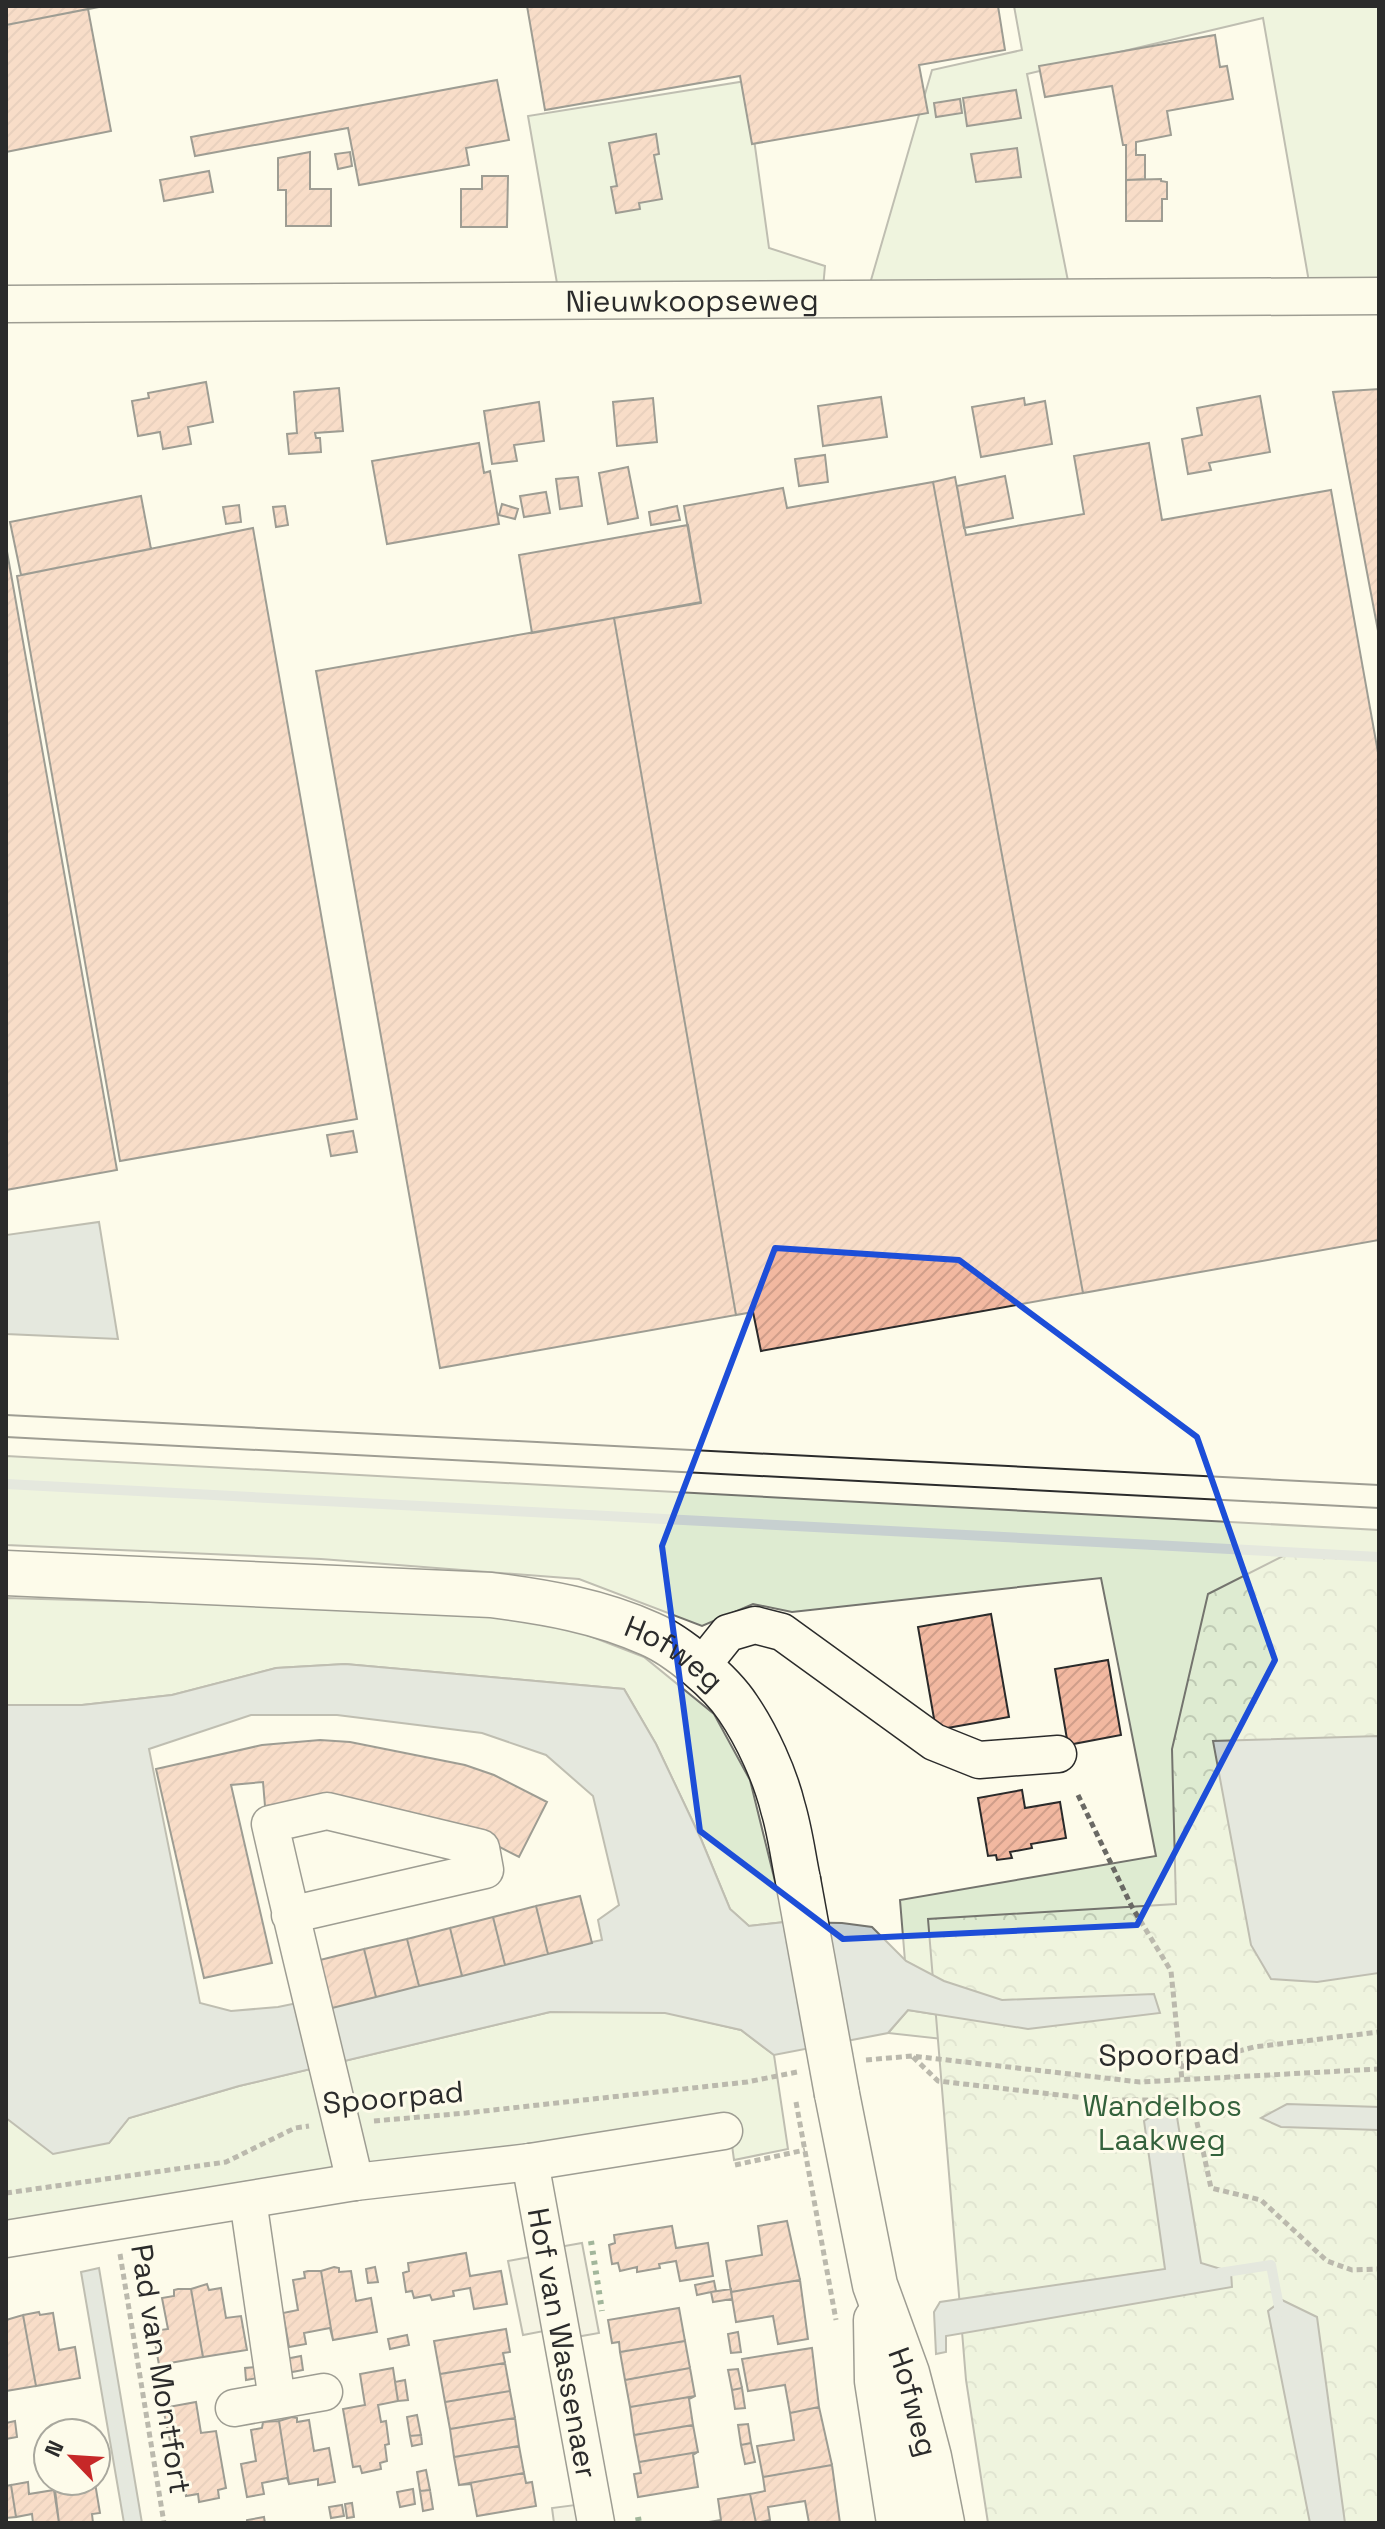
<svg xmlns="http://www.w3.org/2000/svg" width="1385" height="2529" font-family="'Space Grotesk',sans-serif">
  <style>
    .grass { fill: #deebd1; stroke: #74746e; stroke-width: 2 }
    .park { fill: url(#park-crowns); stroke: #74746e; stroke-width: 2 }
    .parking { fill: #eceadb; stroke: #74746e; stroke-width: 2 }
    .water { fill: #c7d0d0; stroke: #74746e; stroke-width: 2; fill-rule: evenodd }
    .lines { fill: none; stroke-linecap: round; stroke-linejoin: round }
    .stream { stroke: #c7d0d0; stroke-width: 10 }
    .building { fill: url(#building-hatch); stroke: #2b2b2b; stroke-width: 2 }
    .minor-casing { stroke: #2b2b2b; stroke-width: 39 }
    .major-casing { stroke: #2b2b2b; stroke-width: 47 }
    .path { stroke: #6a6964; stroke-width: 5; stroke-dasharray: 6 4; stroke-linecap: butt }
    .minor { stroke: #fdfbea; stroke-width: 36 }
    .major { stroke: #fdfbea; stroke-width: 44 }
    .tram { stroke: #2b2b2b; stroke-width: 2 }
    .major-bridge-casing { stroke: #2b2b2b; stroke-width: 47; stroke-linecap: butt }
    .major-bridge { stroke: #fdfbea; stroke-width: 44 }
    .hedge { stroke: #34623c; stroke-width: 6; stroke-dasharray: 4 6; stroke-linecap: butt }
    .marked { fill: none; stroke: #1d4ed8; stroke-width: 6; stroke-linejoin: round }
    .labels { text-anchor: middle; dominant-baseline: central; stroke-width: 6; stroke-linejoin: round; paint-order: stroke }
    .street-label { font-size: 30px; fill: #2b2b2b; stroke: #fdfbea }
    .park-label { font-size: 30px; fill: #34623c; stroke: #fdfbea }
  </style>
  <defs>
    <pattern id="park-crowns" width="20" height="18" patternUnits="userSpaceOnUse" patternTransform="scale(2)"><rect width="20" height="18" fill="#deebd1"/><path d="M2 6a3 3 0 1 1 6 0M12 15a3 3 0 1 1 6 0" fill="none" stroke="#bfcab4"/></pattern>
    <pattern id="building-hatch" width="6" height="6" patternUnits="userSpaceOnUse" patternTransform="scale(2)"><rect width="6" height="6" fill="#f2b8a0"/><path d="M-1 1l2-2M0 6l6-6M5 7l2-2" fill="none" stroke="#d09e8a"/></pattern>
  </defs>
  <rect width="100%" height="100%" fill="#fdfbea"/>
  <path class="grass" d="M1014 6H1379V282H1309L1263 18 1027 74 1069 286 869 287 932 70 1022 50Z
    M746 81 769 248 825 266 823 288 558 289 528 116Z
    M6 1456 1379 1530V1736L1251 1945 988 2044 888 2033 908 2010 1028 2029 905 1961 900 1900 1156 1856 1101 1578 792 1612 753 1604 702 1626 579 1579 321 1559 6 1545Z
    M6 1598 473 1611 564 1626 644 1657 714 1714 750 1780 785 1922 749 1926 730 1909 701 1839 656 1744 624 1689 345 1664 276 1668 172 1695 82 1705H6Z
    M550 2012H665L741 2030 774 2055 788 2149 734 2160 729 2123 6 2222V2118L109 2143 129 2118 239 2086Z"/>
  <path class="park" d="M1291 1552 1379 1559V2523H988L966 2380 928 1919 1176 1904 1172 1749 1208 1594Z"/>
  <path class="parking" d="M582 2243 599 2333 576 2337 559 2247Z
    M530 2257 544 2331 523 2335 508 2261Z
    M575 2505 578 2523H554L552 2508Z"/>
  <path class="water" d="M99 1222 118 1339 6 1334V1235Z
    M345 1664 624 1689 656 1744 701 1839 730 1909 749 1926 785 1922 842 1923 872 1927 906 1961 944 1981 1002 2000 1154 1994 1160 2013 1028 2029 908 2010 888 2033 774 2055 741 2030 665 2013 550 2012 239 2086 129 2118 109 2143 53 2154 6 2118V1705H82L172 1695 276 1668ZM251 1715H337L482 1733 546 1755 593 1796 619 1905 598 1920 602 1940 278 2007 231 2011 200 2003 149 1749Z
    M1379 1736V1973L1317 1982 1271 1979 1251 1945 1213 1741Z
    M1287 2104 1379 2107V2130L1281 2127 1261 2118Z
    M1160 2111 1177 2117 1201 2263 1231 2272 1232 2287 946 2336V2352L936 2354 934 2312 940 2302 1165 2269 1144 2121Z
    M99 2268 142 2523H124L81 2272Z
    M1282 2300 1317 2317 1345 2523H1310L1268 2311Z"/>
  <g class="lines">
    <path class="stream" d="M6 1484 1379 1557
      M1219 2273 1271 2265 1280 2312"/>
  </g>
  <path class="building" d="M6 6H104L6 25Z
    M527 6H998L1005 50 919 65 928 113 752 144 740 76 545 110Z
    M88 9 111 131 6 152V25Z
    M1215 35 1220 67 1227 66 1233 99 1167 111 1171 135 1136 142V155H1145V179L1126 180V145H1123L1112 86 1045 97 1039 66Z
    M497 80 509 140 466 148 469 165 359 185 348 128 195 156 191 137Z
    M1016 90 1021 118 967 126 963 98Z
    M960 99 962 113 936 117 934 103Z
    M656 134 659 154 654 155 662 199 639 203 640 209 616 213 611 187 617 186 609 143Z
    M1017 148 1021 177 976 182 971 154Z
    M310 152V189H331V226H286V190H278V158Z
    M350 152 352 166 338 169 335 154Z
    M209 171 213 192 164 201 160 180Z
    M482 176H508L507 227H461V189H482Z
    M1161 179V181L1167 182V199H1162V221H1126V180Z
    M206 382 213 422 188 427 191 444 163 449 160 432 138 436 132 401 149 398 148 393Z
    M339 388 343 431 315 433 316 438H320L321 452 289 454 287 434 297 433 294 392Z
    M1379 389V636L1333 392Z
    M1260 396 1270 452 1209 463 1211 470 1188 474 1182 439 1202 435 1197 408Z
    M881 397 887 437 823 446 818 406Z
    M653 398 657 442 617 446 613 402Z
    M1024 398 1025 405 1045 401 1052 444 981 457 972 407Z
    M539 402 544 441 514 445 517 461 492 464 484 411Z
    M479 443 484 473 490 471 499 524 387 544 372 461Z
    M1149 443 1162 520 1331 490 1379 758V1240L1083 1293 933 482 955 477 966 535 1084 514 1074 456Z
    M825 455 828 482 799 486 795 459Z
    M628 467 638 518 608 524 599 473Z
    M1005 476 1013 518 964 528 957 486Z
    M578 477 582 506 560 509 556 479Z
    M933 482 1083 1293 761 1351 753 1312 736 1315 614 618 701 603 684 506 783 488 787 508Z
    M546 492 550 513 524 517 520 496Z
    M141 496 151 549 21 575 10 522Z
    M502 504 518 509 515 519 499 515Z
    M239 505 241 522 226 524 223 507Z
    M285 506 288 525 276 527 273 507Z
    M677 506 680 520 651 525 649 512Z
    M688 525 701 602 532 633 519 555Z
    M253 528 357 1119 120 1161 17 576Z
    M6 546 117 1170 6 1190Z
    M614 618 736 1315 440 1368 316 671Z
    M353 1131 357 1152 331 1156 327 1135Z
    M991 1614 1009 1717 936 1730 918 1627Z
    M1108 1660 1121 1735 1068 1745 1055 1669Z
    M320 1740 350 1742 465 1765 494 1775 547 1802 519 1857 465 1829 326 1801 265 1806 263 1782 231 1785 272 1963 204 1978 156 1769 262 1745Z
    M1022 1790 1025 1808 1060 1802 1066 1838 1031 1844 1032 1848 1010 1852 1012 1858 997 1860 996 1855 988 1856 978 1798Z
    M580 1896 592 1943 548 1954 536 1906Z
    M536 1906 548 1954 505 1965 493 1917Z
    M493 1917 505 1965 462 1976 450 1928Z
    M450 1928 462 1976 419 1986 407 1939Z
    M407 1939 419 1986 376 1997 364 1949Z
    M364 1949 376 1997 332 2008 320 1960Z
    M787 2221 800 2280 731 2292 726 2261 762 2255 758 2226Z
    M672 2226 676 2248 708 2243 713 2276 680 2281 676 2261 659 2264 660 2268 637 2272V2267L620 2271 618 2263 612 2264 609 2245 615 2243 614 2235Z
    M466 2253 470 2276 501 2271 507 2304 474 2309 470 2288 453 2291 454 2296 432 2300 430 2295 414 2298 412 2291 406 2292 403 2273 409 2271 408 2263Z
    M334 2267 339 2268V2272L351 2271 356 2301 371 2298 377 2332 333 2340 321 2271Z
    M375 2267 378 2282 368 2283 366 2269Z
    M308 2271H321L333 2340 330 2328 304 2333 306 2344 289 2347 283 2313 298 2310 293 2280 305 2278 304 2272Z
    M800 2280 808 2339 778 2344 773 2316 736 2322 731 2292Z
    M714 2281 716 2291 697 2295 695 2285Z
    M207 2284 209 2290 221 2288 226 2318 241 2316 247 2350 203 2357 191 2289Z
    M178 2289H191L203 2357 159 2365 153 2331 168 2329 162 2298 174 2296V2290Z
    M731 2289 732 2299 713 2302 711 2292Z
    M679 2308 685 2341 620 2352 619 2342 612 2343 608 2320Z
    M39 2312 40 2315 53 2313 59 2350 75 2347 80 2378 36 2386 23 2315Z
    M23 2315 36 2386 6 2391V2320Z
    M506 2329 510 2352 503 2353 505 2363 440 2374 434 2341Z
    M738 2332 741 2352 731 2353 728 2334Z
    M407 2335 409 2345 390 2349 388 2339Z
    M685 2341 690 2368 625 2380 620 2352Z
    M812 2348 819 2407 790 2413 785 2385 748 2391 742 2359Z
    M301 2356 303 2370 287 2373 285 2359Z
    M505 2363 510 2391 445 2402 440 2374Z
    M256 2367 258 2378 246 2380 245 2368Z
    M393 2368 398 2401 378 2405 381 2422 386 2421 389 2444 385 2445 387 2461 380 2463 381 2469 362 2473 360 2466 353 2467 343 2409 365 2405 360 2374Z
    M690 2368 695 2396 630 2407 625 2380Z
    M738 2369 742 2388 732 2390 728 2370Z
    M405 2380 408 2400 398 2401 395 2382Z
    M742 2388 745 2408 735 2409 732 2390Z
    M510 2391 515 2418 450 2429 445 2402Z
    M695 2396 689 2399 693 2425 634 2435 630 2407Z
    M196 2402 201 2433 216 2431 226 2488 218 2490 219 2498 199 2502 198 2494 186 2496 185 2484H180L174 2453 179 2452 177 2440 170 2441 163 2408Z
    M819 2407 832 2465 763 2477 757 2446 794 2440 790 2413Z
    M417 2415 421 2435 410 2436 407 2417Z
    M292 2417 297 2418V2422L309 2420 314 2451 329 2448 335 2482 318 2485V2479L289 2484 279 2421Z
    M515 2418 519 2446 454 2457 450 2429Z
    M15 2421 17 2437 6 2439V2423Z
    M279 2421 289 2484 287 2478 262 2483 264 2494 247 2497 241 2464 256 2461 251 2430 262 2428 263 2422Z
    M748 2424 751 2443 741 2445 738 2425Z
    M693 2425 698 2452 639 2462 634 2435Z
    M88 2427 89 2433H75L74 2429Z
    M421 2435 422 2444 412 2446 410 2436Z
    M751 2443 755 2462 745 2464 741 2445Z
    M519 2446 524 2473 459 2485 454 2457Z
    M698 2452 693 2455 698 2487 638 2497 634 2474 641 2473 639 2462Z
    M832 2465 840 2523H809L805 2501 768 2507 770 2520 756 2523 750 2494 765 2491 763 2477Z
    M426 2470 430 2490 420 2491 417 2472Z
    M524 2473 526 2483 532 2482 536 2506 477 2516 471 2484 459 2485Z
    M54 2481 95 2483 100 2513 92 2514 93 2523H59Z
    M28 2482 29 2494 54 2490 59 2523H33L32 2514 16 2517 11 2485Z
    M11 2485 16 2517 6 2518V2486Z
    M413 2489 415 2504 400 2507 397 2492Z
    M430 2490 433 2509 423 2511 420 2491Z
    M750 2494 756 2523H703L721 2520 718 2499Z
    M352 2503 354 2517 347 2518 345 2504Z
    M342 2505 344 2516 331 2518 329 2507Z
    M264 2517 265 2523H247V2520Z"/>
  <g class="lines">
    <defs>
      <g id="minor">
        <path id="s1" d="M6 304 1379 296"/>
        <path d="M700 1668 728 1633 755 1625 782 1632 934 1742 979 1760 1058 1754"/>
        <path d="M290 1915 485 1870 481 1848 327 1811 270 1824C297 1943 327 2062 355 2182"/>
        <path id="s2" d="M530 2162 596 2523"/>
        <path d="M248 2200 277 2400"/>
        <path d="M6 2239 355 2182 530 2162 724 2131"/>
        <path d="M234 2408 324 2392"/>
      </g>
      <g id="major">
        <path id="s3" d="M6 1573 491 1595C546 1602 599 1611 650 1634 678 1646 721 1682 738 1708 757 1736 775 1775 783 1808 790 1831 793 1856 798 1880"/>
        <path id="s4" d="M837 2094 875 2285 907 2373 929 2457 942 2523"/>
        <path d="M876 2320 877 2381 899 2523"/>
      </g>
    </defs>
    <use href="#minor" class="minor-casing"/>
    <use href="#major" class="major-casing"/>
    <path class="path" d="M1078 1795 1132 1907 1171 1971 1182 2080
      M913 2057 938 2081 1103 2100H1184L1193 2104 1211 2188 1261 2200 1327 2261 1352 2270 1379 2269
      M866 2060 912 2056 1140 2082 1379 2069
      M1180 2067 1254 2047 1379 2032
      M796 2102 836 2320
      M374 2121 466 2113 747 2082 797 2072
      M735 2165 805 2150
      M6 2193 226 2162 295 2128 309 2126
      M120 2254 164 2523"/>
    <use href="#minor" class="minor"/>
    <use href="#major" class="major"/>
    <path class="tram" d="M6 1415 1379 1485
      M6 1437 1379 1508"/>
    <defs>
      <path id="major-bridge" d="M798 1880 837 2094"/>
    </defs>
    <use href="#major-bridge" class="major-bridge-casing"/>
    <use href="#major-bridge" class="major-bridge"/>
    <path class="hedge" d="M591 2241 602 2311
      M638 2517 639 2523"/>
  </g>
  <path d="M0 0H1385V2529H0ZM775 1248 959 1260 1197 1437 1275 1660 1137 1925 843 1939 700 1831 662 1546Z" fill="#fdfbea" fill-opacity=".55" fill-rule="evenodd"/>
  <path class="marked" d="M775 1248 959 1260 1197 1437 1275 1660 1137 1925 843 1939 700 1831 662 1546Z"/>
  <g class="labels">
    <g class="street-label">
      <text stroke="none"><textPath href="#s1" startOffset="686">Nieuwkoopseweg</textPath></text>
      <text stroke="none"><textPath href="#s3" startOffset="680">Hofweg</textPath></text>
      <text transform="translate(1169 2054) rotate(-1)">Spoorpad</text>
      <text transform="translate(393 2097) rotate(-5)">Spoorpad</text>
      <text stroke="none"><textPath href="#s2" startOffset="184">Hof van Wassenaer</textPath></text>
      <text transform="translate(161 2369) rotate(81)">Pad van Montfort</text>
      <text stroke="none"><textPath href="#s4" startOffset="318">Hofweg</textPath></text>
    </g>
    <g class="park-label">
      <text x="1162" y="2105">Wandelbos<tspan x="1162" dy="34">Laakweg</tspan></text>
    </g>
  </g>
  <rect width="1385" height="2529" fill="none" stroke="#2b2b2b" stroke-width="16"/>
  <g transform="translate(72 2457) rotate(295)"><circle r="38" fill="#fdfbea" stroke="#a9a89e" stroke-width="2"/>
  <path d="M0-6L14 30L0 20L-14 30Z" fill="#c62828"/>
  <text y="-12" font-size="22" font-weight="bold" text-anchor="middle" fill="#2b2b2b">N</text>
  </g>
</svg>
